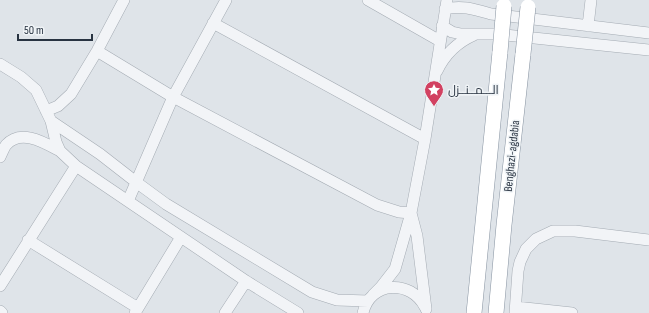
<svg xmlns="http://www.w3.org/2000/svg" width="649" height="313" font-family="'Sofia Sans Condensed',Cairo,sans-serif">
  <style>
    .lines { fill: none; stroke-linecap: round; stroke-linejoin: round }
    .minor-casing { stroke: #a4abb3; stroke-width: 12 }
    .highway-casing { stroke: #8692a0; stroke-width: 16 }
    .minor { stroke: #f2f4f7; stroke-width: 11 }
    .highway { stroke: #fff; stroke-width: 15 }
    .highway-bridge-casing { stroke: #8692a0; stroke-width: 16; stroke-linecap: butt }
    .highway-bridge { stroke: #fff; stroke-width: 15 }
    .labels { text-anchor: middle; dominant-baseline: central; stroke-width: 3; stroke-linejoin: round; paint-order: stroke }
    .poi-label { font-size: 12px; fill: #283341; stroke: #eff3f6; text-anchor: start }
    .street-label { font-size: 12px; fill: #283341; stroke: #eff3f6 }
  </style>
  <rect width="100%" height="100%" fill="#dfe4e9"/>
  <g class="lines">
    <defs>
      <path id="minor" d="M368 0 440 41
        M445 9C462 5 474 9 491 14L649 33
        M213 23 425 139
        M442 26 452 32 461 34H496L649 50
        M588 26 591 0
        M97 51 173 97 377 205 399 212 411 213
        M0 64 21 77 36 90 51 121 56 142 60 151 76 166 246 281 298 313
        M437 71C445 54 458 42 474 35
        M46 111 58 106 71 94 97 51 124 0
        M51 121 100 154 136 182 166 204 312 292 337 300 368 301
        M0 157C2 153 4 148 6 145 21 128 45 143 60 151
        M128 201 173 97 226 0
        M411 213 417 236 426 309
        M28 240 138 308
        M0 286 76 166
        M373 295 381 287 395 269 411 213 425 139 447 0
        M516 307 572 313
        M0 311 2 313
        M135 313 181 237
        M225 313 246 281
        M363 313C370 281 411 279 425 307
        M515 313 518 271 520 262 526 249 536 239 553 231H575L649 240"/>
      <path id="highway" d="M474 313 500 52
        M496 313 504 225 523 54"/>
    </defs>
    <use href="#minor" class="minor-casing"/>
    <use href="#highway" class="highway-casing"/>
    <use href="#minor" class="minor"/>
    <use href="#highway" class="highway"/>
    <defs>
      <path id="highway-bridge" d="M500 52 504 6
        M523 54 528 7"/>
    </defs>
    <use href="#highway-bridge" class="highway-bridge-casing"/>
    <use href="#highway-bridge" class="highway-bridge"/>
  </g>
  <defs>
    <symbol id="sight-pin" viewBox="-11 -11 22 30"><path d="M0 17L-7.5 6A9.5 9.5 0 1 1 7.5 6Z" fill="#d24161" stroke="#eff3f6"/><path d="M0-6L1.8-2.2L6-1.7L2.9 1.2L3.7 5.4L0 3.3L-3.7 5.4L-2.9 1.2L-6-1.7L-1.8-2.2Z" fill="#fff"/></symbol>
  </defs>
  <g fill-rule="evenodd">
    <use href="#sight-pin" x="423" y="79" width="22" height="30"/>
  </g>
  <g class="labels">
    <g class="poi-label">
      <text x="448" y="90">الـــمــنــزل</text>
    </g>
    <g class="street-label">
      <text transform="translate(512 156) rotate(-84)">Benghazi-agdabia</text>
    </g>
  </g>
  <path d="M18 34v6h74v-6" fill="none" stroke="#283341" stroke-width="2"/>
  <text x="24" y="34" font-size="12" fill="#283341" stroke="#eff3f6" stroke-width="3" paint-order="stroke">50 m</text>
</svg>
